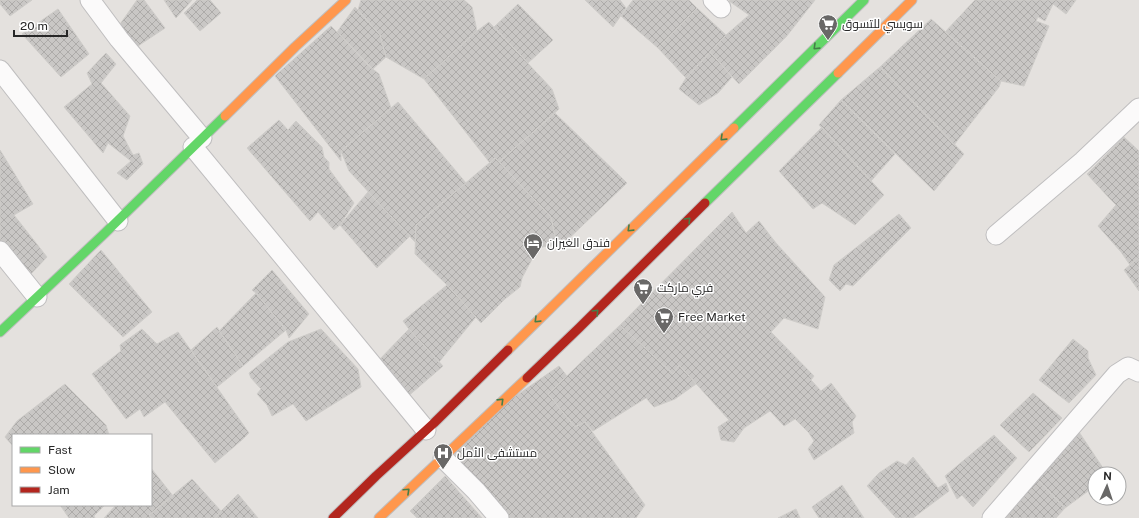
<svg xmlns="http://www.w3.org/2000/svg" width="1139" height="518" font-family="'Public Sans',Cairo,sans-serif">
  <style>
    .building { fill: url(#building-cross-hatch); stroke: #cfcdca }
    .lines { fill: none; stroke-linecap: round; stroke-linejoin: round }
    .street-casing { stroke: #bfbebf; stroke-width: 21 }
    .fast-casing { stroke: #bfbebf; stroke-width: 11 }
    .slow-casing { stroke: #bfbebf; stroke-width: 11 }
    .jam-casing { stroke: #bfbebf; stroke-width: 11 }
    .street { stroke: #fbfafa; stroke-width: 19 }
    .fast { stroke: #63d668; stroke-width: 9 }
    .slow { stroke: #ff974d; stroke-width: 9 }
    .jam { stroke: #b3261e; stroke-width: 9 }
    .oneway { stroke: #457e48 }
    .labels { text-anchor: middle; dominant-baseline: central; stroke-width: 3; stroke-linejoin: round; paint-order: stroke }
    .poi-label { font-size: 12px; fill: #272727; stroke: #fff; text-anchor: start }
  </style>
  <defs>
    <pattern id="building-cross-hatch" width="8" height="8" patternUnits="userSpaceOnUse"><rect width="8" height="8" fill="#c9c7c5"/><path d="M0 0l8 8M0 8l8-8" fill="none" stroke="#adaba9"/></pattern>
  </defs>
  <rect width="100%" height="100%" fill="#e4e1de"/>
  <path class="building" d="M0 0H32L10 16 0 4Z
    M137 0H144L165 28 135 48 118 27Z
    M164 0H192L176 18Z
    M197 0H210L221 13 200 31 184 13Z
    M361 0H464L472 7 477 31 424 79 386 57 380 35 358 10Z
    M585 0H620L626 8 613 27Z
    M633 0H689L697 8 658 48 621 16Z
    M730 0H815L786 37 739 84 710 52 726 35 749 15 729 1Z
    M975 0H1076L1066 14 1053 4 1045 21 1038 17 1036 21 1049 26 1024 86 1001 81 945 32Z
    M518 4 553 40 528 63 494 27Z
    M355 7 380 35 386 57 373 69 337 32Z
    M697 8 726 35 686 78 658 48Z
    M58 9 89 54 61 77 22 34Z
    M931 19 1001 81 999 87 954 145 880 67Z
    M489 22 552 89 559 109 499 162 495 158 490 163 424 79 477 31Z
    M331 26 369 66 379 74 391 108 341 151V161L275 76Z
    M710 52 732 77 718 93 699 105 679 89 686 78Z
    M106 53 116 64 101 83 130 116 123 136 133 155 139 153 143 164 127 180 117 173 131 161 108 143 103 153 64 107 92 84 87 73Z
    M880 67 964 154 934 191 841 100Z
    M841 100 895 154 871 181 819 125Z
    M398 102 466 183 416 225 415 242 349 171 341 151Z
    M555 113 627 183 562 245 555 238 551 217 499 162Z
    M279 120 288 130 296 121 322 147 324 157 329 162V169L354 203 340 225 334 230 318 212 310 221 247 148Z
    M822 127 884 195 855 225 822 203 813 209 779 171Z
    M1124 137 1139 151V257L1130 265 1121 252 1098 226 1116 205 1111 200 1087 174Z
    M0 150 33 204 14 215 47 257 27 278 0 243Z
    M495 158 551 217 557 244 538 248 522 278 520 287 505 299 481 323 447 285 415 254 416 225Z
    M368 192 410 236 377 268 340 225Z
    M732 212 746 233 759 221 776 243 825 297 818 329 784 318 771 332 814 376 811 380 821 391 831 383 856 416 852 422 854 433 814 460 808 449 814 441 809 433 795 419 784 426 770 411 744 428 734 442 721 440 718 427 729 420 679 365 673 374 620 325Z
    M899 214 911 228 853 286 846 284 840 291 829 280 834 265Z
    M101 250 152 312 123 337 69 284Z
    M1139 257V291L1124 270Z
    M272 270 309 314 289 338 286 330 256 293 252 290Z
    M447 285 476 317 439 362 409 329 403 321Z
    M256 293 286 330 243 366 219 331Z
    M620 325 673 374 679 365 696 384 675 399 654 407 646 398 593 431 585 422 575 427 548 394Z
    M217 327 243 366 217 387 191 350Z
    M142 329 157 344 178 332 249 433 243 439 215 463 165 402 144 417 140 409 126 419 92 374 121 351 120 345Z
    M321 329 358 369 361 387 306 421 293 404 272 416 267 405 257 394 261 389 251 378 249 373 288 342Z
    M409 329 443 366 406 398 378 361Z
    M1073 339 1088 351V358L1096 375 1069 403 1039 380Z
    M559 366 567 376 548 394 575 427 585 422 645 505 636 518H508L454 453 510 400Z
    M65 384 106 425 109 435H13V446L5 437 17 421Z
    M1033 393 1062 418 1029 452 1000 425Z
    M1079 432 1107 474H1095V486L1065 508 1036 478Z
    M994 435 1017 458 973 507 962 495 957 499 945 476Z
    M913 457 938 488 946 483 949 491 913 518H896L867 486 879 473 897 461 906 465Z
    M151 468 173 496 149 515 152 518H104L116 505H151Z
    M1033 475 1065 508 1056 518H1007L1001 512Z
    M445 476 482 518H417L410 511Z
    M192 479 221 511 215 518H152L149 515Z
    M842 485 864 518H819L812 507Z
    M238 494 258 518H215L221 511Z
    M60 505H105L94 516 95 518H69Z
    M796 509 800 518H778Z"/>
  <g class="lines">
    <defs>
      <path id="street" d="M90 0 119 39 202 138
        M713 0 721 8
        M0 70 118 221
        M193 147 426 430
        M996 235 1083 161 1139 108
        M0 251 37 297
        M443 458 476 491 499 518
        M992 518 1117 374 1128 367 1139 372"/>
      <path id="fast" d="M734 128 864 0
        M705 203 838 73
        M0 332 105 233 225 116"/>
      <path id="slow" d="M838 73 912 0
        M225 116 295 47 346 0
        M508 350 734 128
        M379 518 527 378"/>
      <path id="jam" d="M527 378 579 328 705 203
        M333 518 376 476 434 423 508 350"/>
    </defs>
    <use href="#street" class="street-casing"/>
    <use href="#fast" class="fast-casing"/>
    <use href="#slow" class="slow-casing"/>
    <use href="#jam" class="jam-casing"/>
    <use href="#street" class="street"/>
    <use href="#fast" class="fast"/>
    <use href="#slow" class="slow"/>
    <use href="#jam" class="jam"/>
  </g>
  <defs><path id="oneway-chevron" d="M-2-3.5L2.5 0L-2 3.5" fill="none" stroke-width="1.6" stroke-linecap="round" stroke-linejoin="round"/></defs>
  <g class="oneway">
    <use href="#oneway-chevron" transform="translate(816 47) rotate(136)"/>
    <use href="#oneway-chevron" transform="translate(723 138) rotate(136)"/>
    <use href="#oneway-chevron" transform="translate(688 220) rotate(-45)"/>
    <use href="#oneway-chevron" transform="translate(630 229) rotate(136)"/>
    <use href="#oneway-chevron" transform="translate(596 312) rotate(-45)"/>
    <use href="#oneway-chevron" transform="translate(537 320) rotate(136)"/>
    <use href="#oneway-chevron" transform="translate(501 401) rotate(-44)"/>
    <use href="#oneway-chevron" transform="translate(407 491) rotate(-43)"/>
  </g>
  <defs>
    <symbol id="supermarket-pin" viewBox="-11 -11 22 30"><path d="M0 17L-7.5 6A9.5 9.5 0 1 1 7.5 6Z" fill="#696867" stroke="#fff"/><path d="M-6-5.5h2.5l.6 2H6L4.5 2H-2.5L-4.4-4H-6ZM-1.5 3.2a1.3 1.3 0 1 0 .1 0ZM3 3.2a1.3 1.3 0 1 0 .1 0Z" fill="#fff"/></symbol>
    <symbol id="hotel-pin" viewBox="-11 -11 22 30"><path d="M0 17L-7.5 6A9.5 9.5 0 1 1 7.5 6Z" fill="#696867" stroke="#fff"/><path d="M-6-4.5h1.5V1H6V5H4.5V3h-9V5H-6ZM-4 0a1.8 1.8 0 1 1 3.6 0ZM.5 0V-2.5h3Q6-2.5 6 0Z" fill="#fff"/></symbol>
    <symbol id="hospital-pin" viewBox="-11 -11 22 30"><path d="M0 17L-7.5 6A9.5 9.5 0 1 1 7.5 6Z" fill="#696867" stroke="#fff"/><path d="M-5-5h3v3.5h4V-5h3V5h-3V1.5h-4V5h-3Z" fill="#fff"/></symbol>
  </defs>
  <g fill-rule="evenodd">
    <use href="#supermarket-pin" x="817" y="13" width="22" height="30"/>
    <use href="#hotel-pin" x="522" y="232" width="22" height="30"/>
    <use href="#supermarket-pin" x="632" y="277" width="22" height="30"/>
    <use href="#supermarket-pin" x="653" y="306" width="22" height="30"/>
    <use href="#hospital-pin" x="432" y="442" width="22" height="30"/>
  </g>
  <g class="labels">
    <g class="poi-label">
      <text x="842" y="24">سويسي للتسوق</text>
      <text x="547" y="243">فندق الغيران</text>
      <text x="657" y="288">فري ماركت</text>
      <text x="678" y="317">Free Market</text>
      <text x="457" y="453">مستشفى الأمل</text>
    </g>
  </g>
  <rect x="12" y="434" width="140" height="72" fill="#ffffff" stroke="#a9a9a9"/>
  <rect x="20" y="447" width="20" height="6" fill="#63d668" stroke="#a9a9a9"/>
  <text x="48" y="454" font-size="12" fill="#272727">Fast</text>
  <rect x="20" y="467" width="20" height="6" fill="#ff974d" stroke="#a9a9a9"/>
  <text x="48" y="474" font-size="12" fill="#272727">Slow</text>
  <rect x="20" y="487" width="20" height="6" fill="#b3261e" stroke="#a9a9a9"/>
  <text x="48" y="494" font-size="12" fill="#272727">Jam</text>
  <g transform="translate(1107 486) rotate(3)"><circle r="19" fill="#ffffff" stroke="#a9a9a9"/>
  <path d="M0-3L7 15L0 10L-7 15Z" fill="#696867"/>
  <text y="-6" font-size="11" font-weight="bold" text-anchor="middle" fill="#272727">N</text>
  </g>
  <path d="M14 30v6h53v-6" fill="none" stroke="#272727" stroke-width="2"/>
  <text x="20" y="30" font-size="12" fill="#272727" stroke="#ffffff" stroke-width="3" paint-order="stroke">20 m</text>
</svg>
